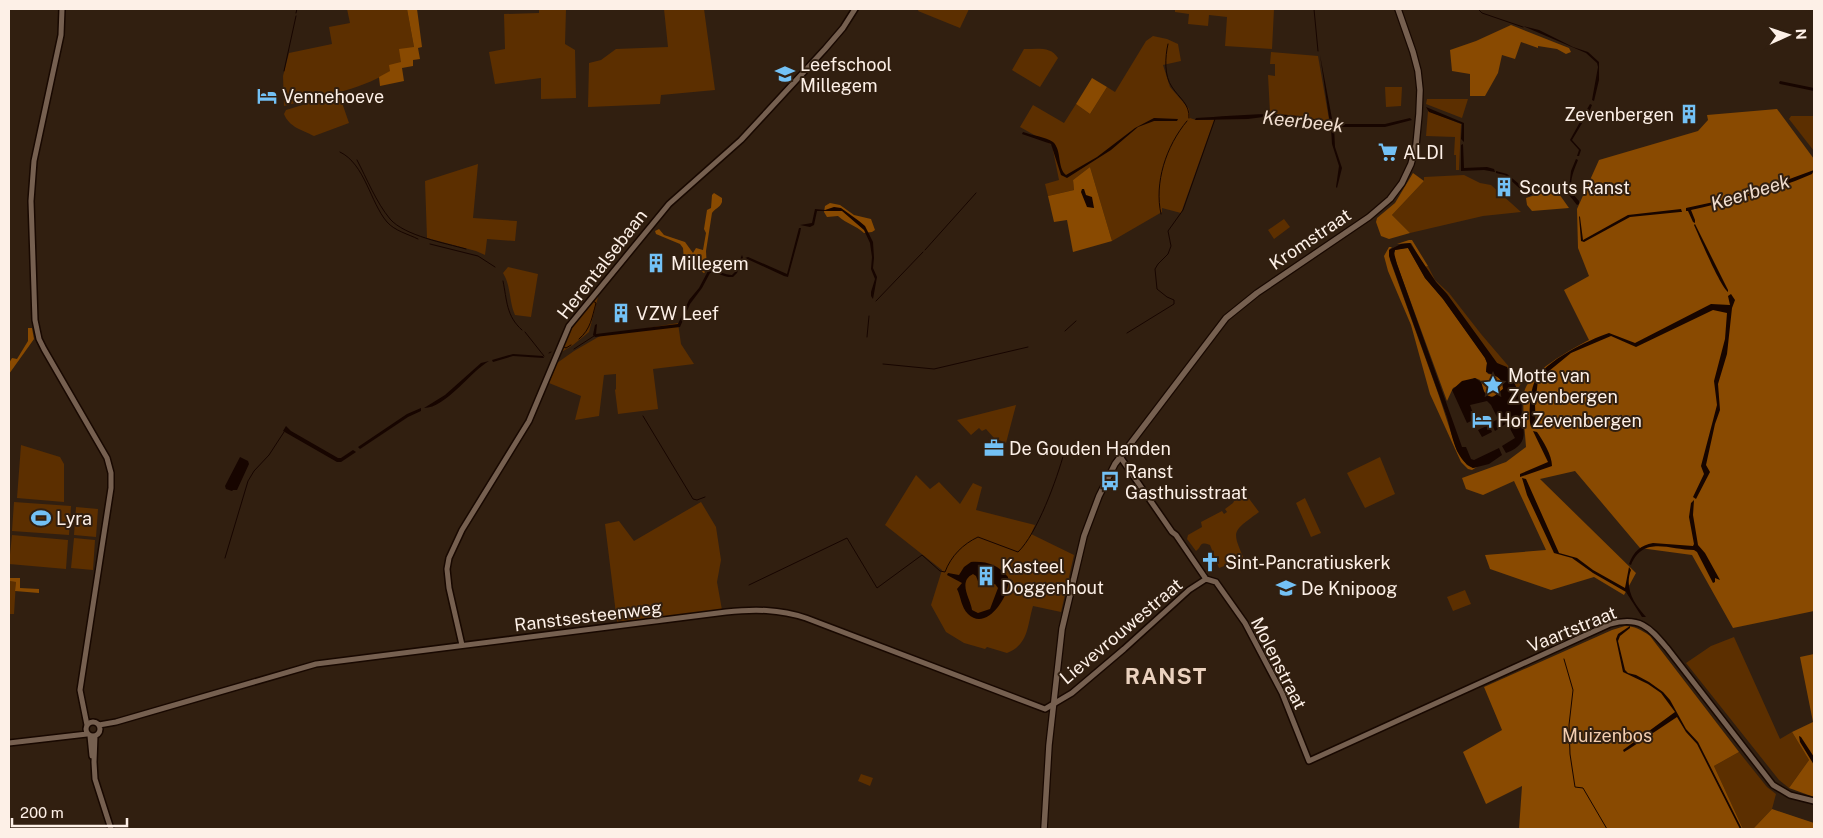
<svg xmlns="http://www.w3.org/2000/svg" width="1823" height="838" font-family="'Public Sans',sans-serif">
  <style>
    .green { fill: #5c2f00 }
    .forest { fill: #894a01 }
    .water { fill: #170500; fill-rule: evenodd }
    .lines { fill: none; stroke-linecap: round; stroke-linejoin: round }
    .stream { stroke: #170500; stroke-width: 1 }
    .tertiary-casing { stroke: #180800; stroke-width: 8 }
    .secondary-casing { stroke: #180800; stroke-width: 8 }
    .tertiary { stroke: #766050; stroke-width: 5 }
    .secondary { stroke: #766050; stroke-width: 5.5 }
    .labels { text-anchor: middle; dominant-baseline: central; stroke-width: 4; stroke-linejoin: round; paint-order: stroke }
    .poi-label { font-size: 18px; fill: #fdf0e7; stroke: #311f10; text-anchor: start }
    .street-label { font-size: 18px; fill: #fdf0e7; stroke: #311f10 }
    .park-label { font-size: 18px; fill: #f3ceb1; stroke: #311f10 }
    .water-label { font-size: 19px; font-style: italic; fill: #f1ded0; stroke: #311f10 }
    .district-label { font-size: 22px; font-weight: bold; letter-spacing: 1px; fill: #ebd2bf; stroke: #311f10 }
  </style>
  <rect width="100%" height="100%" fill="#311f10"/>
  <path class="green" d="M347 9H407L414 47C406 56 399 66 389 72 358 91 318 97 284 106L283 76 289 53 332 44 329 27 350 23Z
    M539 9H566L565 44 575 50 576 98 541 99V78L495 84 489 52 505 49 504 14 539 13Z
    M664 9H704L715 90 661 95 660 104 588 107 589 63 601 60 616 49 668 47Z
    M919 9H969L960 28 918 11Z
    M1175 9H1274L1272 49 1225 46 1227 17 1209 15 1208 26 1188 24 1189 14 1175 12Z
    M1153 36 1167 39 1178 44 1181 61 1163 65 1170 87 1189 109 1190 118 1196 120H1214L1181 213 1162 208V212L1112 241 1090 167 1073 180 1074 190 1048 196 1045 184 1059 180 1052 145 1020 127 1033 105 1064 123 1076 104 1090 114 1107 87 1115 92 1146 41Z
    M1024 49C1037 49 1051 46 1058 58L1040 87 1012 70Z
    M1271 52 1318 56 1330 125 1320 120 1270 113 1268 75 1275 76V64H1270Z
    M1385 87H1402L1401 106 1386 107Z
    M339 94 349 123 314 136C302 130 289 127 284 114L286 110Z
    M1427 99H1468L1462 118 1426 104Z
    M1428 111 1461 124 1459 170H1456V155H1454L1455 137 1426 136Z
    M1791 116H1814V151L1789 119Z
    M478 164 473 218 517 221 515 241 487 239 485 255 476 251 427 238 425 181Z
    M1464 175 1480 183 1491 185 1521 212 1483 216 1410 233 1392 215 1424 181V177Z
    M1284 219 1290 227 1274 239 1268 230Z
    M1428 266 1435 280 1449 293 1481 334 1522 382 1517 390 1507 370 1497 363 1447 294 1436 282 1425 267Z
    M508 267 538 274 531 317 515 315C509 301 511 286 503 273Z
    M597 295 598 297 589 332 573 345 560 353C570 327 579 316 597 295Z
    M678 323 681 344 694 364 653 369 658 409 618 414 615 390 616 389V374L604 375 599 416 575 420 581 396 549 383 557 363 574 351 600 336Z
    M1016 405 1006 443 994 438 986 429 982 431 979 428 971 435 957 420Z
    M21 445 60 457 64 464V502L17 498Z
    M1380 457 1395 494 1365 508 1347 473Z
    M916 475 930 489 939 482 960 504 973 483 982 487 976 510 1035 525 1031 534 1074 555 1061 612 1033 606C1027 626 1029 644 1007 653L987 647 985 649 964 643 946 632 931 605 942 570 885 525Z
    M1241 488 1259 512C1232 532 1231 530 1245 561L1229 568 1227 565 1219 568 1210 545C1198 541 1203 546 1196 551L1187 539 1188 535 1202 527 1201 522 1222 511 1224 514 1227 512 1225 509 1233 503Z
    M1305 498 1321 533 1311 537 1296 503Z
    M14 502 71 506 69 535 12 531Z
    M701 502 716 527 721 560 717 582 722 610 617 622 605 524 619 521 634 541Z
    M76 507 98 509 96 537 74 535Z
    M12 535 68 540 66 569 9 564Z
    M74 538 95 540 93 570 71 568Z
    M9 581 16 582 14 614H9Z
    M1465 590 1471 604 1453 611 1447 597Z
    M1734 637 1780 739 1792 732 1809 760 1789 788 1779 780 1686 663 1711 646Z
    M1739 752 1767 787 1776 794 1772 809 1753 829H1743L1714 766Z
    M861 774 873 778 870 786 858 781Z"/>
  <path class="forest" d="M407 9H417L422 47 418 48 420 59 413 60V66L402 68 404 81 380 86 379 77 390 71 389 65 401 62 399 49 414 47Z
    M1511 25 1569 48 1571 52 1566 54 1557 49 1538 46V48L1521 42 1515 59 1502 55 1498 73 1485 96H1470V74L1452 71 1450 50 1476 41Z
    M1092 78 1107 87 1090 114 1076 104Z
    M1777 109 1814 159V611L1733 628 1692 555 1640 548 1575 471 1540 479 1636 573 1624 595 1594 577 1551 590 1490 569 1485 555 1546 550 1514 481 1483 495 1466 489 1462 478 1506 462 1526 447C1525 432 1522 408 1524 393 1527 373 1572 349 1589 340L1564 290 1589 276 1578 248 1577 209 1599 160 1698 131 1708 120 1707 115Z
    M1090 167 1112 241 1073 252 1067 220 1054 222 1048 196 1074 190 1073 180Z
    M1413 173 1424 181 1392 215 1410 233 1389 239 1381 236 1376 222 1377 218 1395 203Z
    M1547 191H1557L1569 208 1532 211 1527 205 1526 198Z
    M714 193 722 198V202C720 208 714 209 712 213L706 251 707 270 704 273 684 261 683 248 680 244 656 234 655 231 659 229 664 235 685 242 693 253 696 248 703 250 706 233 704 229 707 210 711 208 712 195Z
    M830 203 840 205 854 215 871 219 875 230 872 232 864 233C855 225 847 224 838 216L827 217 824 212 825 206Z
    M1409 240H1412L1428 266 1425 267 1411 243 1397 244Z
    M1389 247H1392L1389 250 1390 260 1439 396 1457 451 1467 465 1473 468 1477 467 1472 470 1468 469 1461 462 1430 394 1411 325 1388 271 1384 256Z
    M1405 248H1408L1425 278 1443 299 1485 358 1487 363 1486 370 1488 374C1498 375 1503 380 1503 389L1497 395 1491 397C1482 394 1483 387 1480 380L1475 378 1453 388 1447 401 1394 256 1395 250Z
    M28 328H32L34 339 9 374V363L12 358 17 359 28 341Z
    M9 578H20V588L39 589V593L15 591 16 582 9 581Z
    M1625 626C1634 626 1642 630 1650 636L1739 752 1714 766 1743 829H1519L1522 786 1486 804 1463 752 1502 730 1484 687 1612 630Z
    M1814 654V797L1789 788 1809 760 1792 732 1813 722 1800 657Z
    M1772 809 1814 823V829H1753Z"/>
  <path class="water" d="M1523 26 1539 30 1573 47 1588 52 1599 62V80L1594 101 1592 100 1598 67 1597 63 1586 53Z
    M1320 55 1333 124H1385L1410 118 1412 120 1385 127H1334L1335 147 1342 168 1337 188 1336 187 1339 166 1332 144 1331 128 1320 122H1301L1271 116 1248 119 1195 120 1196 118C1238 116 1291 108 1330 124Z
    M1780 81 1814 88V91L1780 84 1779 83Z
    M1590 104 1592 105 1590 110 1572 140 1581 150 1579 156H1577L1579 150 1570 140Z
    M1426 107 1464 123V142L1461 139 1462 124 1429 112Z
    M1154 118 1178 119 1177 121H1154L1138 127 1111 150 1067 178 1061 175 1051 144 1022 134 1023 132C1031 135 1046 137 1053 142 1062 150 1057 168 1066 175L1097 157 1135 128Z
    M1463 144 1464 168 1487 167 1494 169 1495 172 1484 170 1461 171V145Z
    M1576 159 1578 160C1572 175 1566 188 1579 201V204L1577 205 1566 191 1567 189H1569L1571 171Z
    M1814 170 1812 174C1773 191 1732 201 1691 210L1695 220V223L1693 222 1688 211H1686V208L1746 195Z
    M1496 171 1507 174 1530 193C1541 189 1550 184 1562 188V190H1547L1528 196 1505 175 1496 173Z
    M1082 189H1084L1086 195 1092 197 1094 208 1087 207 1081 192Z
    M834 207 841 208 859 221 865 226 873 242 874 258 873 268 877 277 873 299 871 296V292L875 279 871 269 872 257 870 243 864 230 842 211H817L814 225 810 227 800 225 812 223 815 209 825 210Z
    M1681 209 1682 212H1680L1630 217 1584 242 1581 241 1579 216 1580 217 1583 240 1628 215Z
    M1695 224 1728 290V292C1719 284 1700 238 1694 225Z
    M799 228H801L800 233 788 277 784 276 745 258 748 257 787 274Z
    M1410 243 1436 282 1447 294 1497 363 1507 367 1518 391 1519 400 1522 403C1519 426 1535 442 1506 453L1502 446 1515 438 1507 423 1495 431 1491 423 1498 419 1491 405 1487 401 1470 405 1475 419 1467 423 1452 390 1462 381 1475 378 1481 382C1484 389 1483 396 1493 397L1503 389C1503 377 1496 376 1486 372L1487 363 1485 358 1443 299 1425 278 1408 248 1395 250 1394 253 1397 264 1462 447H1466L1471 459 1474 460 1499 448 1502 455 1489 464 1473 468C1455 460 1452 434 1447 417L1389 256V250L1401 244Z
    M742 255 743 258 737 273 733 277C724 278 717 271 710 273L702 288 690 304 680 327 595 337 593 335 595 325 597 324 596 334 678 324 689 300 699 288 708 271C716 268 723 275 732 275L735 272Z
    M1731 294 1735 300 1732 308 1727 354 1718 384 1720 410 1715 424 1706 465 1710 472 1696 499 1693 497 1704 474 1701 466 1717 405 1714 381 1725 339 1727 313 1713 310 1636 347 1611 336 1571 353 1538 380 1535 405 1536 428 1531 427C1528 418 1530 390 1535 381 1545 361 1588 340 1609 333L1635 343 1711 304 1730 305 1728 296Z
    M513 354 543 356 544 358 513 356 493 362 492 360Z
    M489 361C471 371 446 408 424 408L445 395 481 363Z
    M421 408V411L408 417 360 449 358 447 407 414Z
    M1489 425 1492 432 1482 437 1478 430Z
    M286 426 291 431 338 458H341L353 450 356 452 341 462H337L283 431Z
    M1533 431 1537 432C1543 441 1552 455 1552 466L1520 477V474L1548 462Z
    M240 457 248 461 249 464 237 490H233L232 491 226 489 225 486Z
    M1522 478 1526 479 1559 553 1577 558 1593 570 1625 588 1629 567 1631 570C1624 588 1634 604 1646 617H1642L1626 592 1593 573 1572 558 1554 553 1527 495Z
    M1694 500 1693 515 1698 545 1705 553 1720 580 1715 578V582L1713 583 1697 552 1694 550C1670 550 1643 535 1631 565L1629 564C1633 552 1641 545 1653 543L1693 546 1694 544 1689 517 1691 503Z
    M971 562C987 561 998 565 1008 577 1008 580 1009 582 1008 585 1006 601 985 631 968 614 961 607 961 597 957 589L962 583 947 575 948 573 959 575 964 567ZM984 570 992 573 989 582 985 581 983 585 987 587 995 584 998 588 990 609 978 613 972 610C971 599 957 582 973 574L976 576 979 584 981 585 983 580 980 579Z
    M1630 626V628L1620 636 1618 641 1625 670 1628 673 1636 675 1649 682 1663 692 1670 700 1686 729 1698 742 1742 829H1740L1697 744 1686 732 1677 717 1629 749 1624 752 1623 750 1675 712 1661 693 1648 684 1623 672 1616 639 1618 634Z
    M1799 736 1801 737 1814 757V765L1800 742Z"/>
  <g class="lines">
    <path class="stream" d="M1314 9 1318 51
      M1478 9 1482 13 1523 27
      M296 13 297 9
      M1168 44C1165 57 1164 76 1172 87 1179 98 1190 104 1189 118
      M284 71 296 16
      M340 152C365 164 370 202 387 222 395 231 408 234 418 239
      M357 160C367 179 376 202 390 219 405 236 445 243 466 249
      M1161 214C1154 183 1166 146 1187 121
      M430 244 478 256 495 267
      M925 250 976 193
      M503 281C507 300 506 316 522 330
      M876 301 923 252
      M1065 331 1076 321
      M525 332 544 356
      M568 333 572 327
      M1127 333 1174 304V300L1167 297 1157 289 1155 269 1158 264 1168 254 1171 246 1168 231 1183 210 1215 119
      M867 337 869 316
      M579 339C591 329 592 317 596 303L593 301
      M564 347 566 348 571 345
      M574 349 594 336
      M549 353 551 352
      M883 364 934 369 1028 347
      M643 416 693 499 697 500 705 497
      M225 558 248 481 254 471 269 455 284 432
      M749 585 847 538 877 588 922 555 940 571 945 572C951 556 963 544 978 537L1018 552C1037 534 1057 479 1064 453
      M1564 659 1573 690 1569 725 1570 754 1575 787 1583 788 1607 829"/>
    <defs>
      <path id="tertiary" d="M62 9 61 35 34 161 31 201 35 320 39 339 44 349 107 458 111 473V488L80 690 87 725
        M1121 458 1172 532 1176 535 1206 579
        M1206 579 1216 582 1245 623 1282 693 1309 761 1610 624C1640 616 1649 627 1667 648L1773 785 1790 795 1814 801
        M462 645 449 588 447 569 449 558 462 530 529 421 569 326 669 204 741 140 825 49 843 28 855 9
        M86 729a7 7 0 1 1 14 0a7 7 0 1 1-14 0Z
        M99 725 116 722 316 664 726 612C754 609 779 609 806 618L1045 709 1072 693 1124 649 1189 590 1206 579
        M90 736 92 756
        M95 736 94 762 95 779 111 829
        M9 743 87 734"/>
      <path id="secondary" d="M1044 829 1049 745 1062 629 1084 536 1099 496 1115 464 1226 318 1257 293 1369 217 1390 199 1402 183 1411 164 1416 145 1419 114 1420 90 1418 71 1413 52 1398 9"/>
    </defs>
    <use href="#tertiary" class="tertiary-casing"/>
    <use href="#secondary" class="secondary-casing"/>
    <use href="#tertiary" class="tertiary"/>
    <use href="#secondary" class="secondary"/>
  </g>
  <defs>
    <symbol id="school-bare" viewBox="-9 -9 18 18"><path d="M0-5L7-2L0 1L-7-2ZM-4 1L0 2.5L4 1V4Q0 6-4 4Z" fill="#73c1f5" stroke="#311f10" stroke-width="2.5" paint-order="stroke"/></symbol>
    <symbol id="hotel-bare" viewBox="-9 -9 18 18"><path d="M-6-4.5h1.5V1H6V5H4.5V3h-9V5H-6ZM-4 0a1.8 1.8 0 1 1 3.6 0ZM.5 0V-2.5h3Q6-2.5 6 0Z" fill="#73c1f5" stroke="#311f10" stroke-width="2.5" paint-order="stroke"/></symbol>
    <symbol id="building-bare" viewBox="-9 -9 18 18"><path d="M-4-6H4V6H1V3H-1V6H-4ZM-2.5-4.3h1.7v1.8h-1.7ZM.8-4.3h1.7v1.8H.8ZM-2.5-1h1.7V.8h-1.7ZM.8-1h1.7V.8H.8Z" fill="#73c1f5" stroke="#311f10" stroke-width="2.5" paint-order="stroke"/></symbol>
    <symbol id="supermarket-bare" viewBox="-9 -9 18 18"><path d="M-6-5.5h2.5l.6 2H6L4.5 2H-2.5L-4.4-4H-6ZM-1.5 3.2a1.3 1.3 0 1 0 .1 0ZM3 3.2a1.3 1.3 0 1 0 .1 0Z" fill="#73c1f5" stroke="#311f10" stroke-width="2.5" paint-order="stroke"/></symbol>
    <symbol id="sight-bare" viewBox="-9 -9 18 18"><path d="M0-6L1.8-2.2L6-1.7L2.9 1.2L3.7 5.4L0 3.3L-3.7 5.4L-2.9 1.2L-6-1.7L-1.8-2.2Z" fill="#73c1f5" stroke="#311f10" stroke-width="2.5" paint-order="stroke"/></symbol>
    <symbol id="office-bare" viewBox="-9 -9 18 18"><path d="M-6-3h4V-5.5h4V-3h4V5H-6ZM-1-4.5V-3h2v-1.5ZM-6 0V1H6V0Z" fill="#73c1f5" stroke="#311f10" stroke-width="2.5" paint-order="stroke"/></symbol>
    <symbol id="bus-bare" viewBox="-9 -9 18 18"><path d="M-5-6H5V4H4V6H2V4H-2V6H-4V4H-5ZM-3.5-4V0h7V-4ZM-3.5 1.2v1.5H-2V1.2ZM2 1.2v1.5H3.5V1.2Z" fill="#73c1f5" stroke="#311f10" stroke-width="2.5" paint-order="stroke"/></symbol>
    <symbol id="stadium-bare" viewBox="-9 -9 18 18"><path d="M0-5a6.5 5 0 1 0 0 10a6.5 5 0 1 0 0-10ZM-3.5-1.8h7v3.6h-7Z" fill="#73c1f5" stroke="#311f10" stroke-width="2.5" paint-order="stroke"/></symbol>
    <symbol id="church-bare" viewBox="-9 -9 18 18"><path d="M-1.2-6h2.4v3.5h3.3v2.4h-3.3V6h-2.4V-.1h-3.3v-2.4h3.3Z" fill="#73c1f5" stroke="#311f10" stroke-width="2.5" paint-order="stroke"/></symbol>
  </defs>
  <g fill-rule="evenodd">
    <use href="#school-bare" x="771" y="60" width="28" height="28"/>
    <use href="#hotel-bare" x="253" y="82" width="28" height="28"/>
    <use href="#building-bare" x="1675" y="100" width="28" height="28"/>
    <use href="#supermarket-bare" x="1374" y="138" width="28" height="28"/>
    <use href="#building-bare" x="1490" y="173" width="28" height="28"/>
    <use href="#building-bare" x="642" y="249" width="28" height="28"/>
    <use href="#building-bare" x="607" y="299" width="28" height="28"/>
    <use href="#sight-bare" x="1479" y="371" width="28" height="28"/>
    <use href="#hotel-bare" x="1468" y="406" width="28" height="28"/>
    <use href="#office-bare" x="980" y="434" width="28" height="28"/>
    <use href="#bus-bare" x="1096" y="467" width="28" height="28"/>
    <use href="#stadium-bare" x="27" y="504" width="28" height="28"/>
    <use href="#church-bare" x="1196" y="548" width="28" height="28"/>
    <use href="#building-bare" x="972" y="562" width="28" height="28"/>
    <use href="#school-bare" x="1272" y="574" width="28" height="28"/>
  </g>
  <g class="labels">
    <g class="poi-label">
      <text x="800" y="64">Leefschool<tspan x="800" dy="21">Millegem</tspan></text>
      <text x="282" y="96">Vennehoeve</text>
      <text x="1674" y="114" text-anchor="end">Zevenbergen</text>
      <text x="1403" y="152">ALDI</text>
      <text x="1519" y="187">Scouts Ranst</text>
      <text x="671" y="263">Millegem</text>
      <text x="636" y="313">VZW Leef</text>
      <text x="1508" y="375">Motte van<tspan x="1508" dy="21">Zevenbergen</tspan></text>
      <text x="1497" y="420">Hof Zevenbergen</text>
      <text x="1009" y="448">De Gouden Handen</text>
      <text x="1125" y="471">Ranst<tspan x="1125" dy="21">Gasthuisstraat</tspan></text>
      <text x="56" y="518">Lyra</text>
      <text x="1225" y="562">Sint-Pancratiuskerk</text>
      <text x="1001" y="566">Kasteel<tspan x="1001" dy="21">Doggenhout</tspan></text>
      <text x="1301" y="588">De Knipoog</text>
    </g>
    <g class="street-label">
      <text transform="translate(1310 239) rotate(-34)">Kromstraat</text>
      <text transform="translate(602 264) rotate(-52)">Herentalsebaan</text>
      <text transform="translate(588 616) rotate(-7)">Ranstsesteenweg</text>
      <text transform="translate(1572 629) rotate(-22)">Vaartstraat</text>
      <text transform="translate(1121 631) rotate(-40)">Lievevrouwestraat</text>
      <text transform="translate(1279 663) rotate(63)">Molenstraat</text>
    </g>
    <g class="park-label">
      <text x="1607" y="735">Muizenbos</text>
    </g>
    <g class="water-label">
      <text transform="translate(1303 121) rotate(6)">Keerbeek</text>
      <text transform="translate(1750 192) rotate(-17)">Keerbeek</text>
    </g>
    <g class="district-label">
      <text x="1166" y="676">RANST</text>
    </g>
  </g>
  <rect width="1823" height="838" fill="none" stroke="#fdf0e7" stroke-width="20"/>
  <g transform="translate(1788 35) rotate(87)" stroke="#311f10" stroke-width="4" paint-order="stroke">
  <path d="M0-4L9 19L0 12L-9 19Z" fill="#fdf0e7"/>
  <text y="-8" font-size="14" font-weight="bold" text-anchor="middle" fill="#fdf0e7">N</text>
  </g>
  <path d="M12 818v8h115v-8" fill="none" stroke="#fdf0e7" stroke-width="2.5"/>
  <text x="20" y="818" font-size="15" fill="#fdf0e7" stroke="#311f10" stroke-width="4" paint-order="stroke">200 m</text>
</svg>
